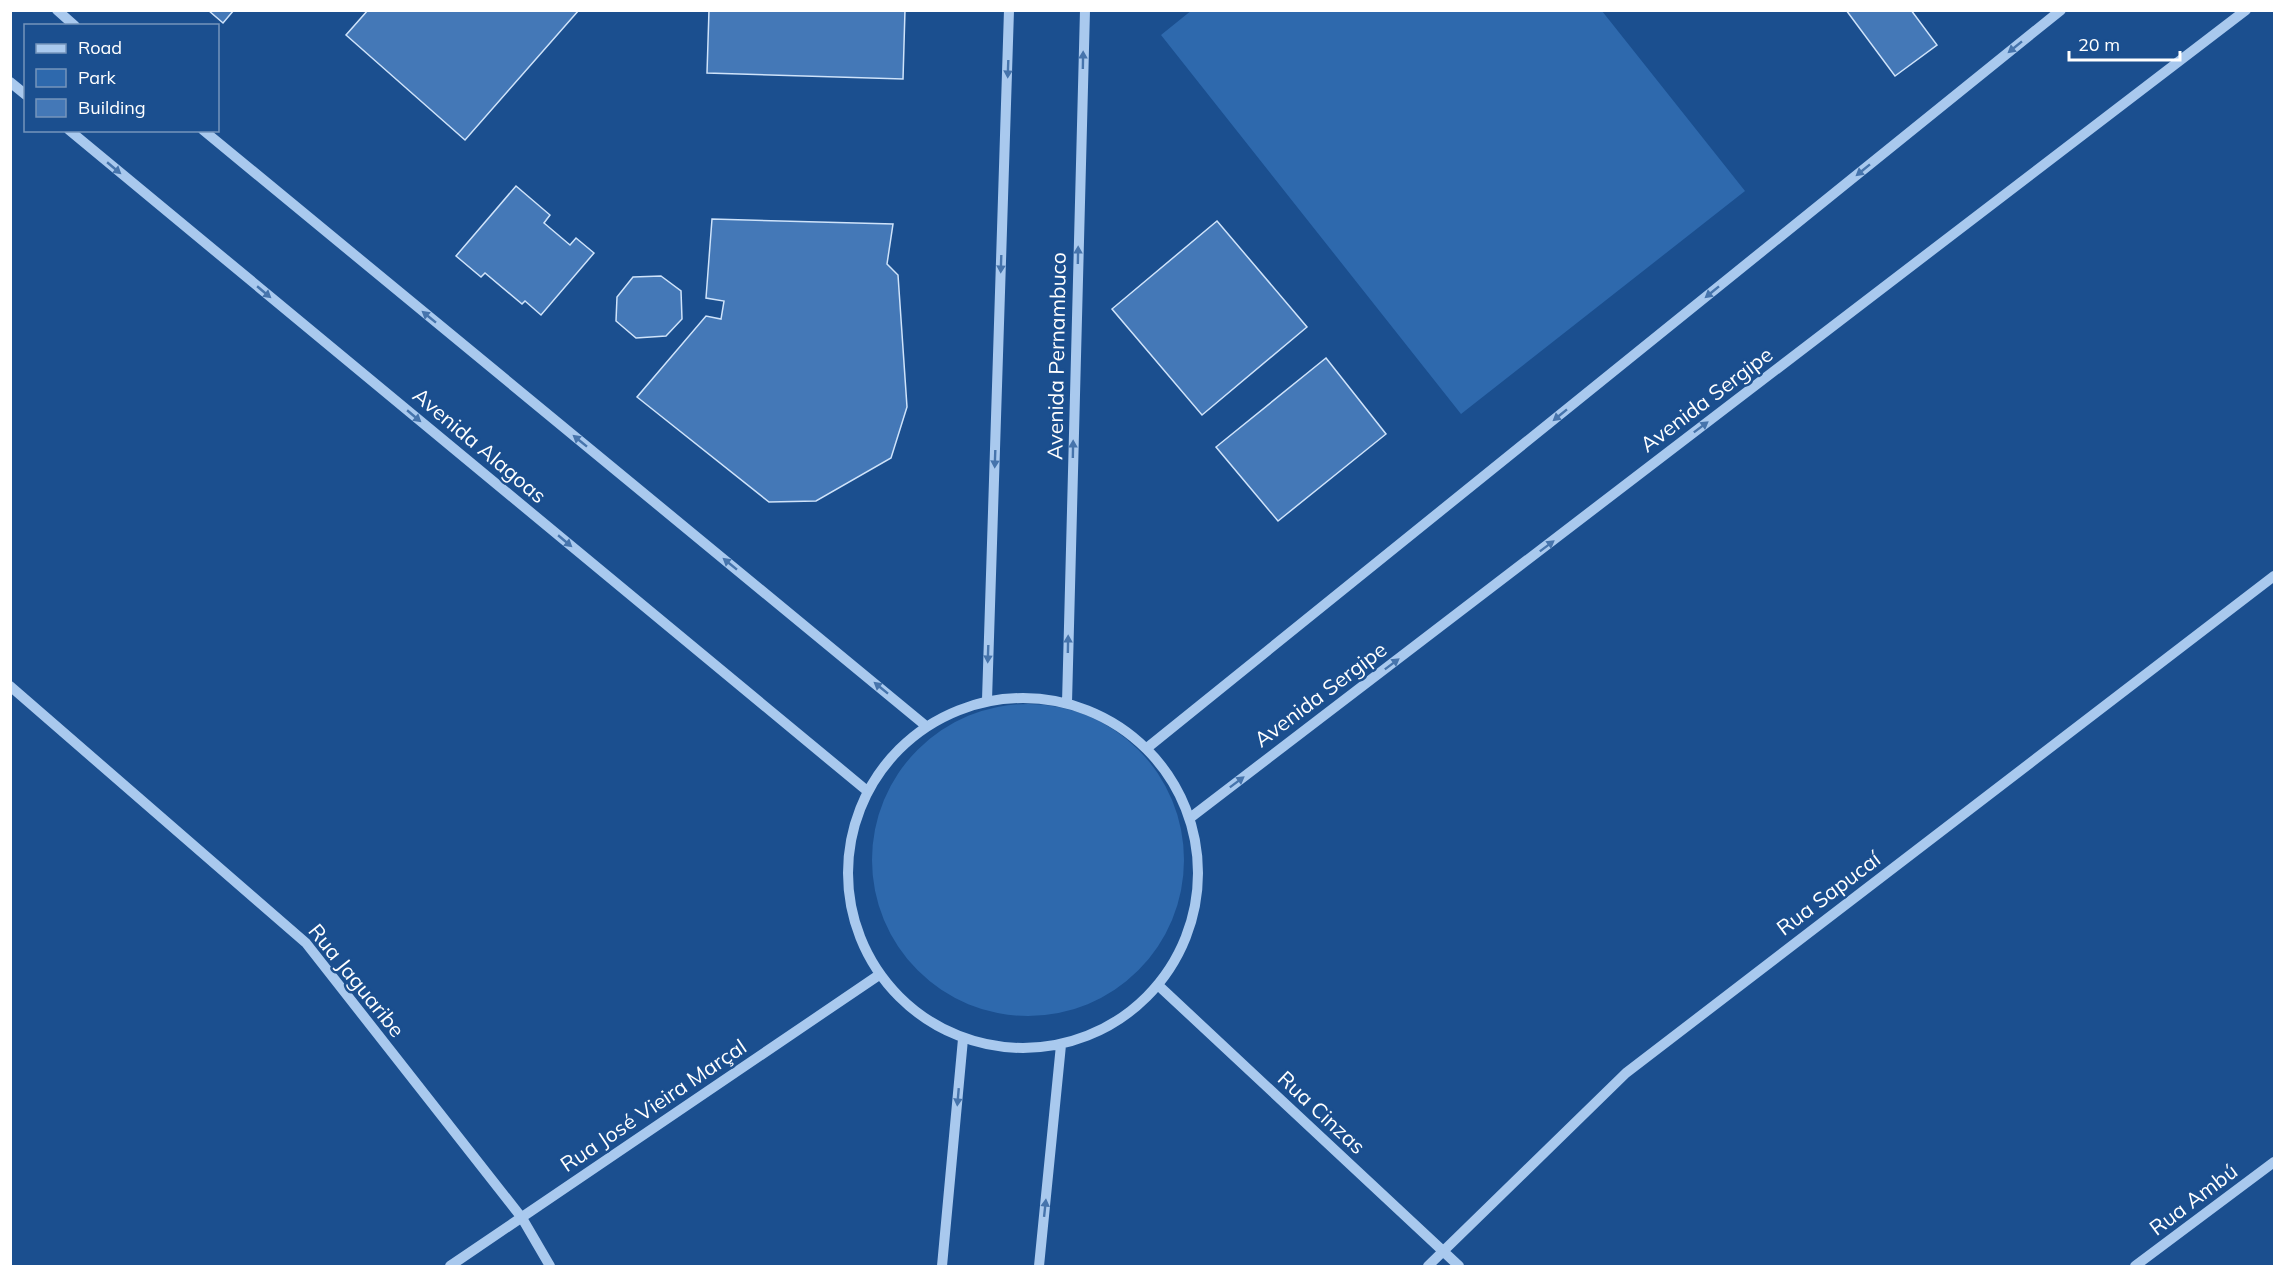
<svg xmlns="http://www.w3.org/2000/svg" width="2285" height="1277" font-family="Mulish,sans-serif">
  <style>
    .green { fill: #2e69ad }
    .building { fill: #4478b7; stroke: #cfe3fa; stroke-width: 1.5 }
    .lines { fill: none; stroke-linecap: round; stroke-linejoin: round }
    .minor { stroke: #a9c9ee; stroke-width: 10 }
    .oneway { fill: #4674ac }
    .labels { text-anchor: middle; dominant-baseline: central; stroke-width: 5; stroke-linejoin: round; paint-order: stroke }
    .street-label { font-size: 21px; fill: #fff; stroke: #1b4f8f }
  </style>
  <rect width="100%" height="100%" fill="#1b4f8f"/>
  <path class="green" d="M1192 10 1602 11 1745 191 1461 414 1161 35Z
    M872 860a156 156 0 1 1 312 0a156 156 0 1 1-312 0Z"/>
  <path class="building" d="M208 10H234L223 23Z
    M368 10H579L465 140 346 35Z
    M709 10H905L903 79 707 73Z
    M1846 10H1911L1937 45 1895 76Z
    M516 186 550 215 544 223 570 245 576 238 594 253 541 315 525 301 522 304 485 273 481 277 456 256Z
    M712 219 893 224 887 264 898 275 907 407 891 458 816 501 769 502 637 397 706 316 721 319 724 301 706 298Z
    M1217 221 1307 327 1202 415 1112 309Z
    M661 276 681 291 682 319 666 336 636 338 616 321 617 297 633 277Z
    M1326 358 1386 434 1278 521 1216 447Z"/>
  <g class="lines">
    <path class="minor" d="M57 10 75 26
      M10 82 26 95
      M69 130 866 790
      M203 130 926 726
      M10 686 306 943 522 1218 550 1266
      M848 873a175 175 0 1 1 350 0a175 175 0 1 1-350 0Z
      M987 700 1009 10
      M1067 703 1085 10
      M1147 748 2061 10
      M1190 818 2246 10
      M1159 986 1459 1266
      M450 1266 879 975
      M942 1266 963 1039
      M1039 1266 1061 1045
      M1428 1266 1626 1073 2274 576
      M2135 1266 2274 1162"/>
  </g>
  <defs><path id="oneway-solid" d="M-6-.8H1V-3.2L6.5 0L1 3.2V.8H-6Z" transform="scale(1.5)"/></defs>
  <g class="oneway">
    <use href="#oneway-solid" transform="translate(2015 47) rotate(141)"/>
    <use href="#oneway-solid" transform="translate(1083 60) rotate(-89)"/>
    <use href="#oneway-solid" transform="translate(1008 69) rotate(92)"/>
    <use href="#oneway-solid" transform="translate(114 168) rotate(40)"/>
    <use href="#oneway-solid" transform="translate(1863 170) rotate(141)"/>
    <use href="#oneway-solid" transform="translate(1078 255) rotate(-89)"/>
    <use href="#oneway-solid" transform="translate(1001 264) rotate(92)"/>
    <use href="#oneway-solid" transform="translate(264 292) rotate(40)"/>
    <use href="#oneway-solid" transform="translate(1712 292) rotate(141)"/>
    <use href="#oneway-solid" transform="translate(429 317) rotate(-141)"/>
    <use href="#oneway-solid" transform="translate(1560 415) rotate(141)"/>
    <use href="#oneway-solid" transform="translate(414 416) rotate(40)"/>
    <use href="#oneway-solid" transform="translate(1701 427) rotate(-37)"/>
    <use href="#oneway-solid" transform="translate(580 441) rotate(-141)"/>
    <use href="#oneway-solid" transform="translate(1073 449) rotate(-89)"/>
    <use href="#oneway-solid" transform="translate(995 459) rotate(92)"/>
    <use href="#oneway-solid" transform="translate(565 541) rotate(40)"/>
    <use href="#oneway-solid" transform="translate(1547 546) rotate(-37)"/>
    <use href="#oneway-solid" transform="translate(730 564) rotate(-141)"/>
    <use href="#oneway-solid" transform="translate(1068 644) rotate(-89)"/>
    <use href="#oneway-solid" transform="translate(988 654) rotate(92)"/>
    <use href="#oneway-solid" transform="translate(1392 664) rotate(-37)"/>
    <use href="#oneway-solid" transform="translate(881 688) rotate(-141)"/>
    <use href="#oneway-solid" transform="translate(1237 782) rotate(-37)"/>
    <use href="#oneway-solid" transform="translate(958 1097) rotate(95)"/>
    <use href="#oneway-solid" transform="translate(1045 1208) rotate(-84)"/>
  </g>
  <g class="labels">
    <g class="street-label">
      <text transform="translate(1056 356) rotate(-89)">Avenida Pernambuco</text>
      <text transform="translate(1706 399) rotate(-37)">Avenida Sergipe</text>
      <text transform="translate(480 445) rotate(40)">Avenida Alagoas</text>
      <text transform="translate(1320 694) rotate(-37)">Avenida Sergipe</text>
      <text transform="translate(1828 893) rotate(-37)">Rua Sapucaí</text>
      <text transform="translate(357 980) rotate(51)">Rua Jaguaribe</text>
      <text transform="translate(653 1105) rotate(-34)">Rua José Vieira Marçal</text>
      <text transform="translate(1322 1112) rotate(43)">Rua Cinzas</text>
      <text transform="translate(2193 1199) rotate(-37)">Rua Ambú</text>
    </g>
  </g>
  <rect width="2285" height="1277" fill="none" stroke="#ffffff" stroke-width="24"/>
  <rect x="24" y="24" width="195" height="108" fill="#1b4f8f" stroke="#7695bc" stroke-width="1.5"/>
  <rect x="36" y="44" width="30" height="9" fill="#a9c9ee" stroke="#7695bc" stroke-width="1.5"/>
  <text x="78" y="54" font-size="18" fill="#ffffff">Road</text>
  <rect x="36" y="69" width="30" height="18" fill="#2e69ad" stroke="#7695bc" stroke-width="1.5"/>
  <text x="78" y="84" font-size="18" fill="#ffffff">Park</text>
  <rect x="36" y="99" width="30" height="18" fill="#4478b7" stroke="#7695bc" stroke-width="1.5"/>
  <text x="78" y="114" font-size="18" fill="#ffffff">Building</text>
  <path d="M2069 51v9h111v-9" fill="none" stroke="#ffffff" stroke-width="3"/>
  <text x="2078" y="51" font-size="18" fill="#ffffff" stroke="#1b4f8f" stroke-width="4.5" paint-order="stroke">20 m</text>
</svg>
